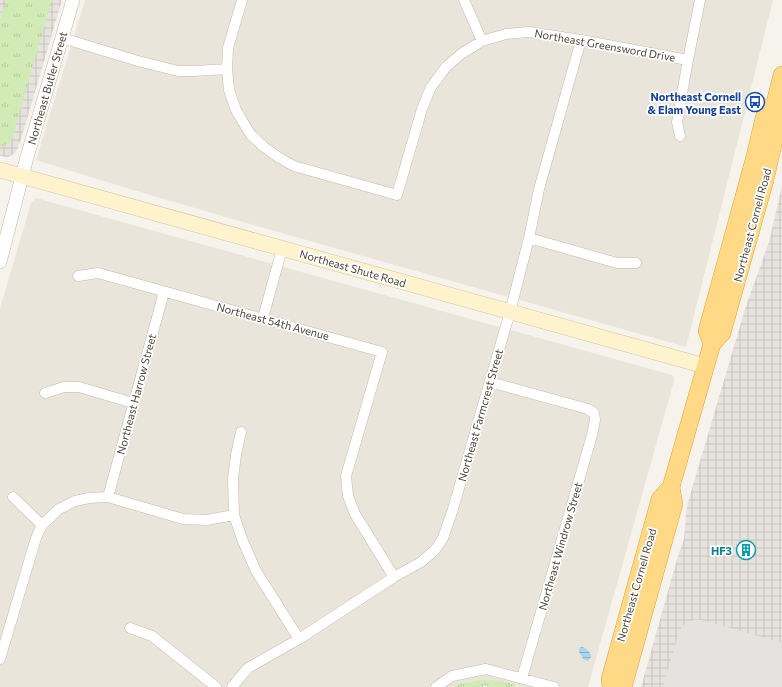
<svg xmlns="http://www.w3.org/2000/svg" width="782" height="687" font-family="Commissioner,sans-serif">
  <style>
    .residential { fill: #eae5da }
    .industrial { fill: url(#industrial-grid) }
    .grass { fill: url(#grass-tufts) }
    .parking { fill: #e5e3e0 }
    .water { fill: url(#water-rules) }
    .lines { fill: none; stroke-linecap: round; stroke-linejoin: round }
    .minor-casing { stroke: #c2bbae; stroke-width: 11 }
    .tertiary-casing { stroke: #c2bbae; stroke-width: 14 }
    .secondary-casing { stroke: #d6c79b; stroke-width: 16 }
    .trunk-casing { stroke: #e0a43c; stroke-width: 18 }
    .minor { stroke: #fff; stroke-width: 10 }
    .tertiary { stroke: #fff; stroke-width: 13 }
    .secondary { stroke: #fff3cd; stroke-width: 15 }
    .trunk { stroke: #ffd985; stroke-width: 17 }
    .labels { text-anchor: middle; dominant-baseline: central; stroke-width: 3.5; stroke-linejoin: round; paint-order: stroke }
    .street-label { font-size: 11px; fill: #4b4439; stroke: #fff }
    .transit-label { font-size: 11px; font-weight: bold; fill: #164399; stroke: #fff; text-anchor: end }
    .culture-label { font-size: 11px; font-weight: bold; fill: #0d838f; stroke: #fff; text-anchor: end }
  </style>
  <defs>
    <pattern id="industrial-grid" width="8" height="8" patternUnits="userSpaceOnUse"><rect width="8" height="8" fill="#e6e2dd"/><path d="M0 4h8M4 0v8" fill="none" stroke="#c7c3be"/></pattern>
    <pattern id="grass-tufts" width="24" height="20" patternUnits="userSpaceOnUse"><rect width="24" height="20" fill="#d2eab5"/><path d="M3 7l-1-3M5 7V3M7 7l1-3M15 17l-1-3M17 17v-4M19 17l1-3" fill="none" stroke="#b6ca9c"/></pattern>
    <pattern id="water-rules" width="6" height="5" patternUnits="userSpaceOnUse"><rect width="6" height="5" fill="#a9d4f2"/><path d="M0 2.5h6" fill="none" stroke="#8caec5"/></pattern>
  </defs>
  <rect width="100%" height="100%" fill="#f6f3ec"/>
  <path class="residential" d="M85 0H773L686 347 253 225 123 187 36 160Z
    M36 198 672 375 674 377V381L588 687H520L515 685 472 681 462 683 453 687H0V308L31 203Z"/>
  <path class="industrial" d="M0 0H62L22 136 17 150 14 154 8 157 0 156Z
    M782 186V687H641L678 556 684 539 686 515 688 502 745 309 769 242Z"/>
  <path class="grass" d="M6 0H52L11 142 4 146 0 145V20Z
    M480 680 502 681 516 685 515 687H490L484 685 483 687H453L462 683Z"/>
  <path class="parking" d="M695 620H701L780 642 782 644V687H663L679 632 682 626 689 621Z"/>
  <path class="water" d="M581 647C586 647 591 653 591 657L588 661 584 660 579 652V649Z"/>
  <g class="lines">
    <defs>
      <path id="minor" d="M242 0 228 48 227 69 229 90 236 110 243 122 251 135 264 147 278 157 294 166 397 195 422 109 431 87 446 67 461 54 482 41 506 34 529 32 581 40 688 60
        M464 0 482 41
        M62 38 138 61 178 71H193L227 69
        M680 136 677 122 688 60 700 0
        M529 238 617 263H636
        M78 276 98 273 382 352 346 476 348 496 355 514 394 577
        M263 318 282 249
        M490 382 588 409 594 413 595 420 592 435 522 678
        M45 393 64 387H79L133 403
        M241 432 236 455 233 478 234 515 242 539 256 571 299 639
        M13 497 42 525
        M108 497 164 292
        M130 628 152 636 216 687
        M0 659 36 538 42 525 59 509 75 501 89 498 108 497 183 519 207 520 234 515
        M232 687 248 668 299 639 394 577 421 562 435 550 443 538 453 509 510 312 529 238 539 189 581 40
        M436 687 452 676 486 669 554 687"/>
      <path id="tertiary" d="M0 262 27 157 73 0"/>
      <path id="secondary" d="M0 170 705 366"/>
      <path id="trunk" d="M712 344 707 331 754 160 766 110 775 103 782 75
        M611 687 610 679 660 499 671 487
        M622 687 624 684 674 504 671 487 712 344 722 333 765 180 780 114 775 103"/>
    </defs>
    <use href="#minor" class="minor-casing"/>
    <use href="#tertiary" class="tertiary-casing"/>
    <use href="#secondary" class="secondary-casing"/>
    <use href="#trunk" class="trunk-casing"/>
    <use href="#minor" class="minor"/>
    <use href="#tertiary" class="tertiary"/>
    <use href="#secondary" class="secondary"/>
    <use href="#trunk" class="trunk"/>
  </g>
  <defs>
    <symbol id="bus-ring" viewBox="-11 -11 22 22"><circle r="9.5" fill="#fff" stroke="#1a4fb4" stroke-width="1.5"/><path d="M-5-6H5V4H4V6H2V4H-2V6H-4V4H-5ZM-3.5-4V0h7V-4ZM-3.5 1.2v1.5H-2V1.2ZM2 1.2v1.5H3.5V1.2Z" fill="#1a4fb4"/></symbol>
    <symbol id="building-ring" viewBox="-11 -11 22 22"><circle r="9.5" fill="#fff" stroke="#0f9aa8" stroke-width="1.5"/><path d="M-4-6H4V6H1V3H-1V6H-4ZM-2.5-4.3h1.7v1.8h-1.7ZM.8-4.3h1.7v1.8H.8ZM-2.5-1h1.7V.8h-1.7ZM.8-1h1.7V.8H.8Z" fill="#0f9aa8"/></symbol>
  </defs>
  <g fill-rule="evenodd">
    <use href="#bus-ring" x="744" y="91" width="22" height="22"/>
    <use href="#building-ring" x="735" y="539" width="22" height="22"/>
  </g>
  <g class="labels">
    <g class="street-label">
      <text transform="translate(605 45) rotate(10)">Northeast Greensword Drive</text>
      <text transform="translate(47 88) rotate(-74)">Northeast Butler Street</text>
      <text transform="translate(752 225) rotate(-75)">Northeast Cornell Road</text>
      <text transform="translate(353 268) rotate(16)">Northeast Shute Road</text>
      <text transform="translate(273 321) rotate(15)">Northeast 54th Avenue</text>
      <text transform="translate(136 394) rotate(-75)">Northeast Harrow Street</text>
      <text transform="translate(480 415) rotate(-74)">Northeast Farmcrest Street</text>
      <text transform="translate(560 546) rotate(-74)">Northeast Windrow Street</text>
      <text transform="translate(636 585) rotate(-74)">Northeast Cornell Road</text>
    </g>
    <g class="transit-label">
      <text x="741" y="96">Northeast Cornell<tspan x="741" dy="13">&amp; Elam Young East</tspan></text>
    </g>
    <g class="culture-label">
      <text x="732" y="550">HF3</text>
    </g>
  </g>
</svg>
